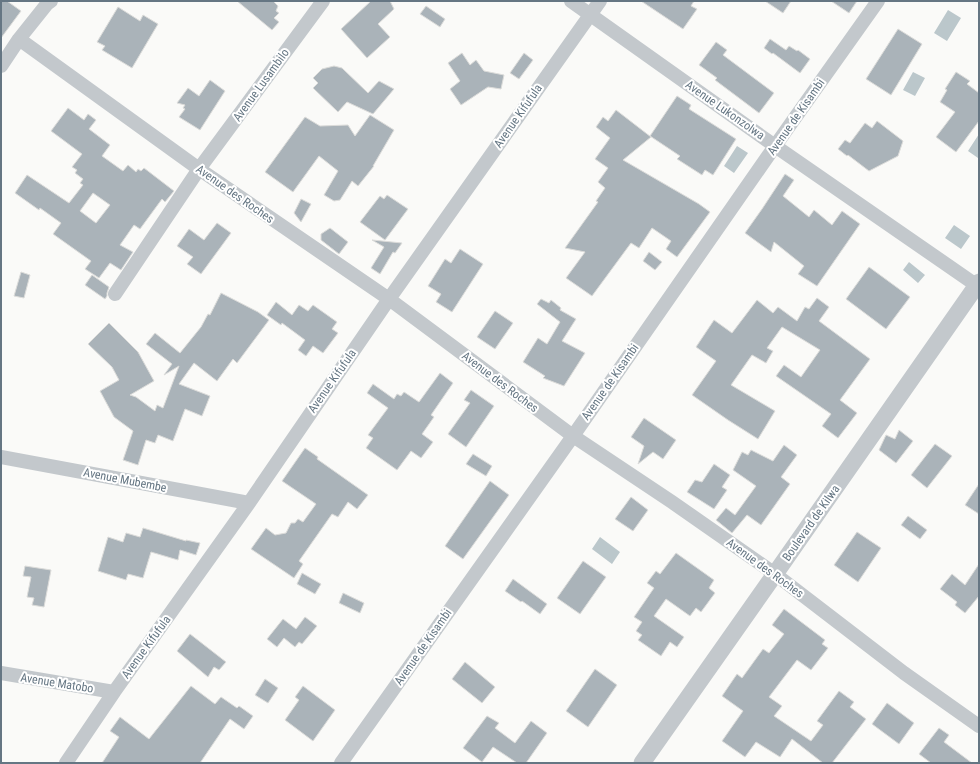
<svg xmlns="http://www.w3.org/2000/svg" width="980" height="764" font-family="'Roboto Condensed',sans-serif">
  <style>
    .water { fill: #bbc7cb }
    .building { fill: #aab3b9; stroke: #dcdcda; fill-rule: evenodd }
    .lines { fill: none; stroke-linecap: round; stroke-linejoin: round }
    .minor { stroke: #c3c8cc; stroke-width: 14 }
    .tertiary { stroke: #c3c8cc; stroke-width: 17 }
    .labels { text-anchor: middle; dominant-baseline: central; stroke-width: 4; stroke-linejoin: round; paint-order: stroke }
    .street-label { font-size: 12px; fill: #657683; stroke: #fff }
  </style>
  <rect width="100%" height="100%" fill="#fafaf8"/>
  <path class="water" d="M948 10 961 18 947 41 934 33Z
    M913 72 925 78 915 96 903 90Z
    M979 134V156L978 158 968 151Z
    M737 146 748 153 734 173 724 166Z
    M954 225 970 236 961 249 945 238Z
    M909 262 925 275 918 283 903 270Z
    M600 537 620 552 612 564 592 549Z"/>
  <path class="building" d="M1 1H7L21 11 1 38Z
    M237 1H273L278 6 276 11 279 13 274 18 279 22 272 30Z
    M371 1H390L394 9 378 24 390 37 367 58 341 29Z
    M641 1H694L691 6 697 9 683 29Z
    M765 1H791L783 13Z
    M831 1H857L849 13Z
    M426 6 445 19 440 27 420 14Z
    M118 7 140 21 143 15 158 24 132 68 102 50 105 46 97 42Z
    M898 29 922 44 891 95 866 79Z
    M770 39 786 50 789 46 797 51 798 50 810 59 800 73 773 53 772 54 764 48Z
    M716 42 727 50 723 55 774 93 759 113 715 80 717 78 699 65Z
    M462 53 470 65 476 60 484 71 504 75 501 89 488 87 461 105 450 89 460 81 448 63Z
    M524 53 533 60 519 79 510 73Z
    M334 66 342 68 368 93 379 81 394 89 373 114 347 102 338 112 313 88 318 83 313 78 322 69Z
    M956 72 970 81 967 84 979 93V121L956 152 936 137 955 112 940 102 947 90 945 89Z
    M210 80 225 91 200 130 179 117 185 109 183 108 185 105 177 103 188 88 199 96Z
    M677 96 691 105 689 109 736 139 713 175 705 170 702 175 677 159 680 156 650 136Z
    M68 108 84 120 88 114 96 120 89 129 110 145 102 156 123 171 128 165 136 172 138 169 141 171 144 168 174 191 165 202 162 199 140 229 134 225 120 245 133 252 121 270 110 263 99 278 85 269 91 261 53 234 61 223 40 208 39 210 15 193 27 175 69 203 83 185 80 183 83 179 75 173 77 170 72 167 82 154 51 131ZM93 193 110 205 96 223 80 211Z
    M616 110 651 137 623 160 699 204 710 212 677 257 666 249 671 241 652 228 639 248 631 243 592 296 566 278 585 252 565 248 598 202 596 201 605 188 598 182 608 168 595 159 610 138 596 127 603 117 608 121Z
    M370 115 394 130 373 166H374L358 186 352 181 340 200 334 201 324 195 338 171 319 156 293 192 265 172 305 117 320 126 348 125 355 136Z
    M877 121 903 141 898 156 869 171 848 155 847 156 838 149 845 140 850 143 865 123 872 128Z
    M785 174 794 180 783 196 809 217 814 210 832 225 842 211 860 224 817 286 798 274 804 266 774 242 771 252 745 233 762 209Z
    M387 195 408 209 385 240 360 222 380 196 384 199Z
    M301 199 311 204 301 222 294 213Z
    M217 223 231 233 201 274 187 264 193 257 177 246 189 229 204 240Z
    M330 228 348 242 339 254 321 240V234Z
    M372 240 402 243 395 253 393 252 380 274 371 268 384 247Z
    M460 249 483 264 452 312 436 302 441 294 428 286 445 259 451 263Z
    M649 252 662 262 655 270 643 261Z
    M869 267 910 297 886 329 846 299Z
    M21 272 30 275 24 298 14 296Z
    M92 275 109 287 107 293V296L105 299 85 285Z
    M221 293 258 312 269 320 237 363 233 359 217 381 194 363 179 384 210 396 202 416 185 409 173 441 158 435 155 443 146 440 138 465 123 460 133 431 114 417 100 391 119 380 112 367 88 344 109 323 138 352 154 381 130 395 136 397 155 411 157 405 163 408 179 366 164 375 172 364 146 344 155 333 180 353 201 327 208 314 210 315Z
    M817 298 829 307 819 321 870 359 840 400 857 413 838 438 822 426 831 414 776 376 784 365 801 377 820 350 782 327 767 348 773 351 766 363 752 355 731 385 775 411 758 439 728 420 692 395 716 361 696 347 714 320 732 333 757 300 773 313 778 307 797 321 805 307 809 309Z
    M541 299 549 303 551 300 561 308 560 310 576 319 562 341 585 353 564 386 543 378 545 376 523 362 538 338 547 344 560 322 537 304Z
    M276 302 292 315 299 305 308 311 313 305 337 322 332 329 338 333 323 353 313 346 306 356 298 350 305 340 282 323 281 325 267 315Z
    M495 311 513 323 495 349 477 337Z
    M440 373 453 383 431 415 434 417 422 434 433 442 421 458 411 451 397 470 366 448 373 438 368 435 388 408 367 393 373 384 394 399 397 394 401 396 404 392 419 402Z
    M471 390 494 406 466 447 448 434 470 403 464 400Z
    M644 418 676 440 663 459 653 452 638 464 644 446 631 437Z
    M899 430 913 441 896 463 879 450 886 435 895 439Z
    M935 444 952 456 927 488 911 475Z
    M784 445 797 455 781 477 790 484 761 525 747 515 732 533 716 520 726 508 735 515 756 486 733 470 742 452 748 455 751 450 773 461Z
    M305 448 318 457 317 459 368 495 357 509 348 502 338 517 332 514 299 561 303 564 294 578 251 549 266 528 275 535 286 533 291 523H295L298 519 303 522 316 504 282 481Z
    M473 454 492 466 486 476 466 464Z
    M714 464 730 475 722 487 727 490 714 509 687 492 695 480 702 482Z
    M490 481 509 495 463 559 445 546Z
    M979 484V514L965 505Z
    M631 497 648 510 633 531 615 519Z
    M908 516 927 530 920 539 901 525Z
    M143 528 186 541V540L200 543 196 555 180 550 178 560 151 552 143 578 128 574 126 580 98 571 108 537 123 542 126 533 140 537Z
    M857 532 881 548 858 582 834 565Z
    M676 553 714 580 709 588 715 593 701 612 696 608 690 616 666 599 654 616 684 637 677 647 670 642 661 656 638 640 642 635 636 631 642 622 634 617 654 588 647 583 656 571 660 574Z
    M583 561 606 577 580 614 557 598Z
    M979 564V596L965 613 955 605 957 602 940 589 952 574 965 585Z
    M25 566 51 570 44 607 32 605 34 598 27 597 31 577 23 576Z
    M302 573 321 584 315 594 297 584Z
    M513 579 547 604 540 614 522 601 521 602 505 591Z
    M343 593 364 603 360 613 339 603Z
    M784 609 825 640 822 644 828 648 811 670 797 660 769 697 782 706 774 716 811 741 823 725 817 721 839 691 854 702 850 707 866 719 832 763H823L792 739 780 757 756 742 745 757 722 741 743 711 722 696 737 674 742 678 763 649 769 653 784 634 772 625Z
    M305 617 317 626 302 644 299 642 295 647 284 638 277 647 267 639 283 619 296 629Z
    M190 634 226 662 219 670 214 667 208 677 177 651Z
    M465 662 495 687 482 703 452 679Z
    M595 669 617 685 588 727 566 711Z
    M265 679 278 688 268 703 255 695Z
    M191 686 215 704 221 697 237 708 239 706 253 716 244 729 230 719 200 763H102L119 737 110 731 120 717 149 739Z
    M303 686 335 710 313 741 285 720 299 700 295 697Z
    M887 703 914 723 899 744 872 724Z
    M487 716 499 723 495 728 515 743 531 721 547 733 526 763H517L493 747 482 762 463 748Z
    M939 728 949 735 944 742 972 763H931L919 754Z"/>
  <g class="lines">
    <path class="minor" d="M571 1 775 146 979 287
      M19 39 199 169 389 299 573 436 672 502 775 574 904 673 979 726
      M1 66 19 39 47 4 51 1
      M115 294 199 169 323 1
      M1 457 249 503
      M1 673 114 692
      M66 763 114 692 249 503 389 299 600 1
      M341 763 573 436 775 146 878 1"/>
    <path class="tertiary" d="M642 763 775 574 979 282"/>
  </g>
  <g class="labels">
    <g class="street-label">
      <text transform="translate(261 85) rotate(-54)">Avenue Lusambilo</text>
      <text transform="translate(725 110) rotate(35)">Avenue Lukonzolwa</text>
      <text transform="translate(518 116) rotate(-55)">Avenue Kifufula</text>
      <text transform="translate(796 117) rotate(-55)">Avenue de Kisambi</text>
      <text transform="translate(235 194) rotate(35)">Avenue des Roches</text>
      <text transform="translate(332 381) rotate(-55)">Avenue Kifufula</text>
      <text transform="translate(500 382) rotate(37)">Avenue des Roches</text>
      <text transform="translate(610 382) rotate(-55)">Avenue de Kisambi</text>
      <text transform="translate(125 480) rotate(11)">Avenue Mubembe</text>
      <text transform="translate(811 523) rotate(-55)">Boulevard de Kilwa</text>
      <text transform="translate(765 568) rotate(36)">Avenue des Roches</text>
      <text transform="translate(146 647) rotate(-54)">Avenue Kifufula</text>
      <text transform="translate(423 647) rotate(-55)">Avenue de Kisambi</text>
      <text transform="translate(57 683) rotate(9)">Avenue Matobo</text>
    </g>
  </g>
  <rect width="980" height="764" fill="none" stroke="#657683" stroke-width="4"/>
</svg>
